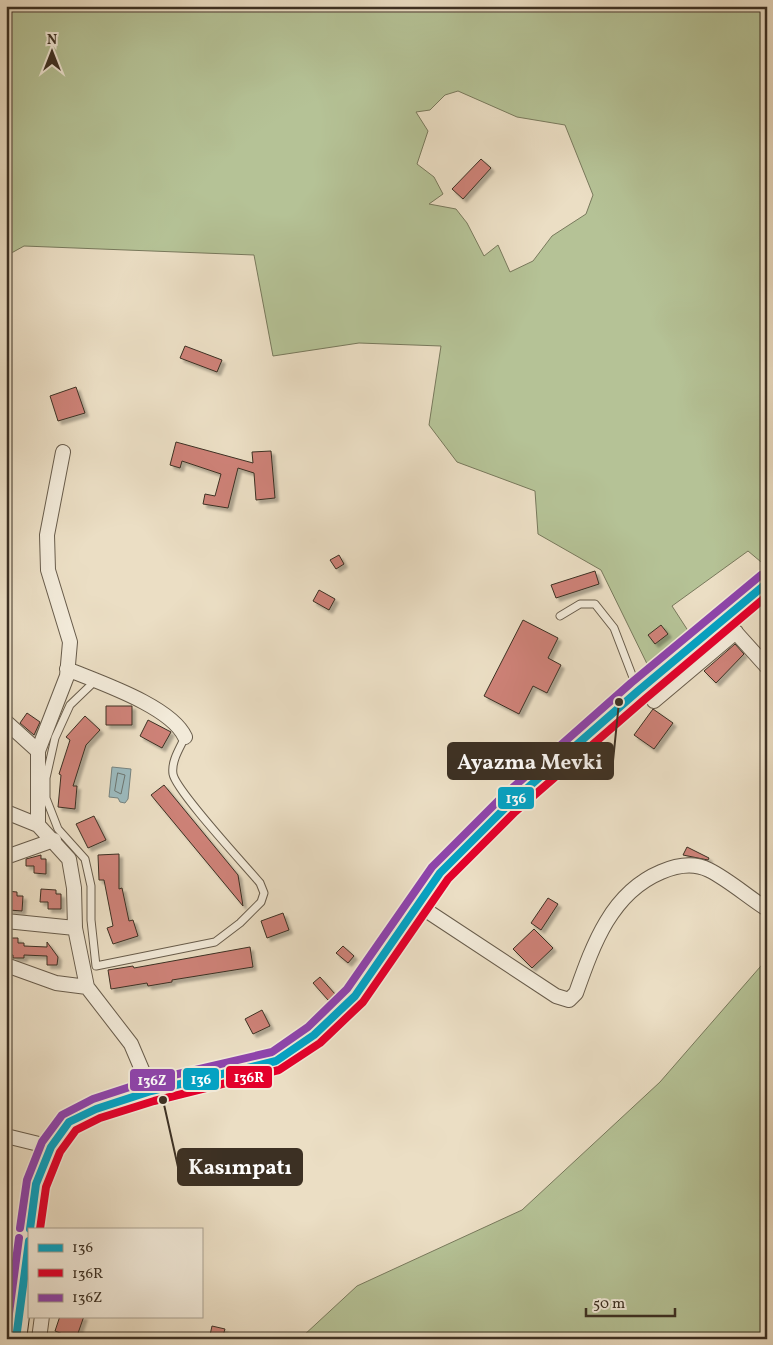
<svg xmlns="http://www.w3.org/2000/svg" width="773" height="1345" font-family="Vollkorn,serif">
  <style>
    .green { fill: #b5c296; stroke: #78795c; fill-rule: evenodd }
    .water { fill: #9cbabe; stroke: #768380 }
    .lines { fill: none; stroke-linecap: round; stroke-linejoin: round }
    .shore { stroke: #6c7570; stroke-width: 1 }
    .building { fill: #ce8278; stroke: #3c3023; filter: url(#shadow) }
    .service-casing { stroke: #685c4b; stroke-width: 9 }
    .minor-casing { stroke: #685c4b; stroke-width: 16 }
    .secondary-casing { stroke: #3c3023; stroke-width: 22 }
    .service { stroke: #f2ead9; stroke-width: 7 }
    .minor { stroke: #f2ead9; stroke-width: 14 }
    .secondary { stroke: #f2ead9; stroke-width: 20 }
    .bus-1-casing { stroke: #f2ead9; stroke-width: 11 }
    .bus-2-casing { stroke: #f2ead9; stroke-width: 11 }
    .bus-3-casing { stroke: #f2ead9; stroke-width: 11 }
    .bus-1 { stroke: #03a3c5; stroke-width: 8 }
    .bus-2 { stroke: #e4002b; stroke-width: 8 }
    .bus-3 { stroke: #8e44ad; stroke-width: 8 }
    .leader { fill: none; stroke: #3c3023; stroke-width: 2 }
    .callout-dot { fill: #3c3023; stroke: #f2ead9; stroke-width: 2 }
    .callout { fill: #3c3023; stroke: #3c3023; stroke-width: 2 }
    .callout-label { font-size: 21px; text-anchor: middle; font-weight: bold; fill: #fff }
    .line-badge { stroke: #f2ead9; stroke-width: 2 }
    .badge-label { font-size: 14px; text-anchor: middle; font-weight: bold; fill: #fff }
  </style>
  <defs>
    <filter id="shadow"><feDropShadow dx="3.5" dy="3.5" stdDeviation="1" flood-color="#0004"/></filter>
  </defs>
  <rect width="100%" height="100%" fill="#ebdec4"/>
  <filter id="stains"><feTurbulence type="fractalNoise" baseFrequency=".004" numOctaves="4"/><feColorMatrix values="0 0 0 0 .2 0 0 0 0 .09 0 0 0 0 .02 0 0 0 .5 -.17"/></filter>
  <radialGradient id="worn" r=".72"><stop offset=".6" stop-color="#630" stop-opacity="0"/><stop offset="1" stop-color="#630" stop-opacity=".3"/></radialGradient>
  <path class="green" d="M6 6H767V567L748 551 672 606 696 643 652 674 601 570 538 534 535 491 457 462 429 425 441 346 359 343 273 356 254 255 24 246 6 256ZM458 91 517 117 565 125 593 195 586 214 552 236 533 261 510 272 498 245 484 256 467 223 456 209 429 204 443 194 434 177 417 164 428 131 416 112 430 110 445 95Z
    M767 959V1339H312L303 1336 357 1286 522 1210 660 1082Z"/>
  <path class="water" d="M112 767 131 769 128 799 125 803 120 802 118 798 109 797Z"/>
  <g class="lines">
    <path class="shore" d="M118 773 125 775 121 794 115 791Z"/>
  </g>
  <path class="building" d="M481 159 491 168 463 199 452 189Z
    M185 346 222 360 217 372 180 358Z
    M76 387 85 413 58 421 50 396Z
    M176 442 253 463 252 452 271 451 275 498 256 500 254 473 238 468 228 508 203 504 205 494 215 496 221 474 182 461 180 468 170 465Z
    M339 555 344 564 336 569 330 560Z
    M595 571 599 584 556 598 551 585Z
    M319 590 335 599 329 610 313 601Z
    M523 620 558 638 548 658 561 665 547 693 533 686 519 714 484 696Z
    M661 625 668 634 655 644 648 635Z
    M735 644 744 654 716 683 704 671Z
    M106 706H132V725H106Z
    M653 709 673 723 654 749 634 735Z
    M27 713 40 722 34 735 20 723Z
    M85 716 100 730 86 745 73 786H77L75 809 58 807 61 775 59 774 70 740 66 737Z
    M148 720 171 732 162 748 140 736Z
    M164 785 238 875 243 906 151 795Z
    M94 816 106 840 88 848 76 824Z
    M687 847 709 858 708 860 683 855Z
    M119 854V889L122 888 129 921 133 920 138 936 113 944 107 928 113 926 104 880H99L98 855Z
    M41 855V859H46V874L34 873V866H26V859Z
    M41 889 56 890V894H61V909H48V902H40Z
    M6 891 17 892V896H23L22 911 9 910V904H6Z
    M548 898 558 904 541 930 531 923Z
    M283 913 289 930 267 938 261 921Z
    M534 929 553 948 532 968 513 949Z
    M6 938H18V943H24V946L47 947V942L58 957 57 965H47V956L24 955V958H13V955L6 954Z
    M343 946 354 956 348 963 336 953Z
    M250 947 253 967 172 980V982L148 986 147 983 111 989 108 970 133 966 134 968Z
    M320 977 335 994 328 1000 313 983Z
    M262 1010 270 1026 253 1034 245 1019Z
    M60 1316H84L76 1339 55 1331Z
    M212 1326 225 1329 222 1339 210 1335Z"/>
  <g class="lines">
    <defs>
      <path id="service" d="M560 616 580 604H595L614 628 637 688
        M95 681 70 705 55 738 46 778V798L58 829 85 859 91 886V920L96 966 215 942 240 923 261 902 264 893 260 883C245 865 176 791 173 774 171 761 180 748 185 737"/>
      <path id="minor" d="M731 627 767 667
        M67 669C98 682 171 706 185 737
        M654 701 736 632
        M6 722 38 751
        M6 812 38 825 69 859 74 888 75 928 87 987 131 1044 151 1091
        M38 825V751L67 676 70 642 48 570 47 535 63 452
        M6 857 54 840
        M418 905 556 996 569 1000 576 993C593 945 611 893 661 872 677 865 693 862 709 870 729 880 748 897 767 909
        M6 921 75 928
        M6 965 56 983 87 987
        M6 1136 51 1147
        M39 1339 42 1316"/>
      <path id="secondary" d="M30 1229 36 1184 51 1147 69 1122 96 1109 151 1091 276 1061 314 1035 355 996 440 873 508 805 638 691 767 583
        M16 1339 29 1239"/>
    </defs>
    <use href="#service" class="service-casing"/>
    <use href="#minor" class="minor-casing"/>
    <use href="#secondary" class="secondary-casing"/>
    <use href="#service" class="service"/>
    <use href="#minor" class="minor"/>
    <use href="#secondary" class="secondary"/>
    <defs>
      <path id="bus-1" d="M30 1229 36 1184 51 1147 69 1122 96 1109 151 1091 276 1061 314 1035 355 996 440 873 508 805 638 691 767 583
        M16 1339 29 1241"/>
      <path id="bus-2" d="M40 1229 46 1187 60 1152 76 1130 100 1118 154 1101 279 1070 320 1043 363 1002 448 879 515 812 645 699 767 596"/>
      <path id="bus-3" d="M20 1228 27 1180 42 1142 62 1115 93 1099 148 1081 272 1052 308 1027 347 989 432 867 501 798 631 683 761 575
        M6 1336 19 1238"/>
    </defs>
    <use href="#bus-1" class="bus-1-casing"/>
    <use href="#bus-2" class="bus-2-casing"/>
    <use href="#bus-3" class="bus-3-casing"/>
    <use href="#bus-1" class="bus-1"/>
    <use href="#bus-2" class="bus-2"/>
    <use href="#bus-3" class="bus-3"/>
  </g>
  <path class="leader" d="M619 702L613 761M163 1100L178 1167"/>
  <g class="callout-dot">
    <circle cx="619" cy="702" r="5"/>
    <circle cx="163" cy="1100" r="5"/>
  </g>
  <g class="callout">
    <rect x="448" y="743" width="165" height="36" rx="5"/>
    <rect x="178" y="1149" width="124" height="36" rx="5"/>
  </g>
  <g class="callout-label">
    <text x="530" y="769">Ayazma Mevki</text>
    <text x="240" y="1174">Kasımpatı</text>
  </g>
  <g class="line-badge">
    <rect x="497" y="786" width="38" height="24" rx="5" fill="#03a3c5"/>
    <rect x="225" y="1065" width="48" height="24" rx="5" fill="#e4002b"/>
    <rect x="182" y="1067" width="38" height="24" rx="5" fill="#03a3c5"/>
    <rect x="129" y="1068" width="47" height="24" rx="5" fill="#8e44ad"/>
  </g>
  <g class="badge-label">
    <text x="516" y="803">136</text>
    <text x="249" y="1082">136R</text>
    <text x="201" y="1084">136</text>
    <text x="152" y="1085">136Z</text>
  </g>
  <rect width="773" height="1345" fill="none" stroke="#ebdec4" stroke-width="25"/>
  <rect x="8" y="8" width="758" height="1330" fill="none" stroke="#3c3023" stroke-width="2.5"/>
  <rect x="12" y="12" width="748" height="1320" fill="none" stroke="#3c3023"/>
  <rect x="28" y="1228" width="175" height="90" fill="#f2ead9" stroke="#a9a090"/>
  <rect x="38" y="1244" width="25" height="8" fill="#03a3c5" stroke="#a9a090"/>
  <text x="72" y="1252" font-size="15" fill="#3c3023">136</text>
  <rect x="38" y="1269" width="25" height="8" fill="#e4002b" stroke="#a9a090"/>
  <text x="72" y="1278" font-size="15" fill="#3c3023">136R</text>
  <rect x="38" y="1294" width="25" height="8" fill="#8e44ad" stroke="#a9a090"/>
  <text x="72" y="1302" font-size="15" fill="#3c3023">136Z</text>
  <g transform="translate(52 52)" stroke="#f2ead9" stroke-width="4" paint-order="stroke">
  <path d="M0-4L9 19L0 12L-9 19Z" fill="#3c3023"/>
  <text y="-8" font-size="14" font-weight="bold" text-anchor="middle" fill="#3c3023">N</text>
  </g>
  <path d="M586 1308v8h89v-8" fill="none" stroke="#3c3023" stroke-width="2.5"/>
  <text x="593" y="1308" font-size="15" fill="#3c3023" stroke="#f2ead9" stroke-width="4" paint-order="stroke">50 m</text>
  <rect width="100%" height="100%" filter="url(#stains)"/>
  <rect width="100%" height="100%" fill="url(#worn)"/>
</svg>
